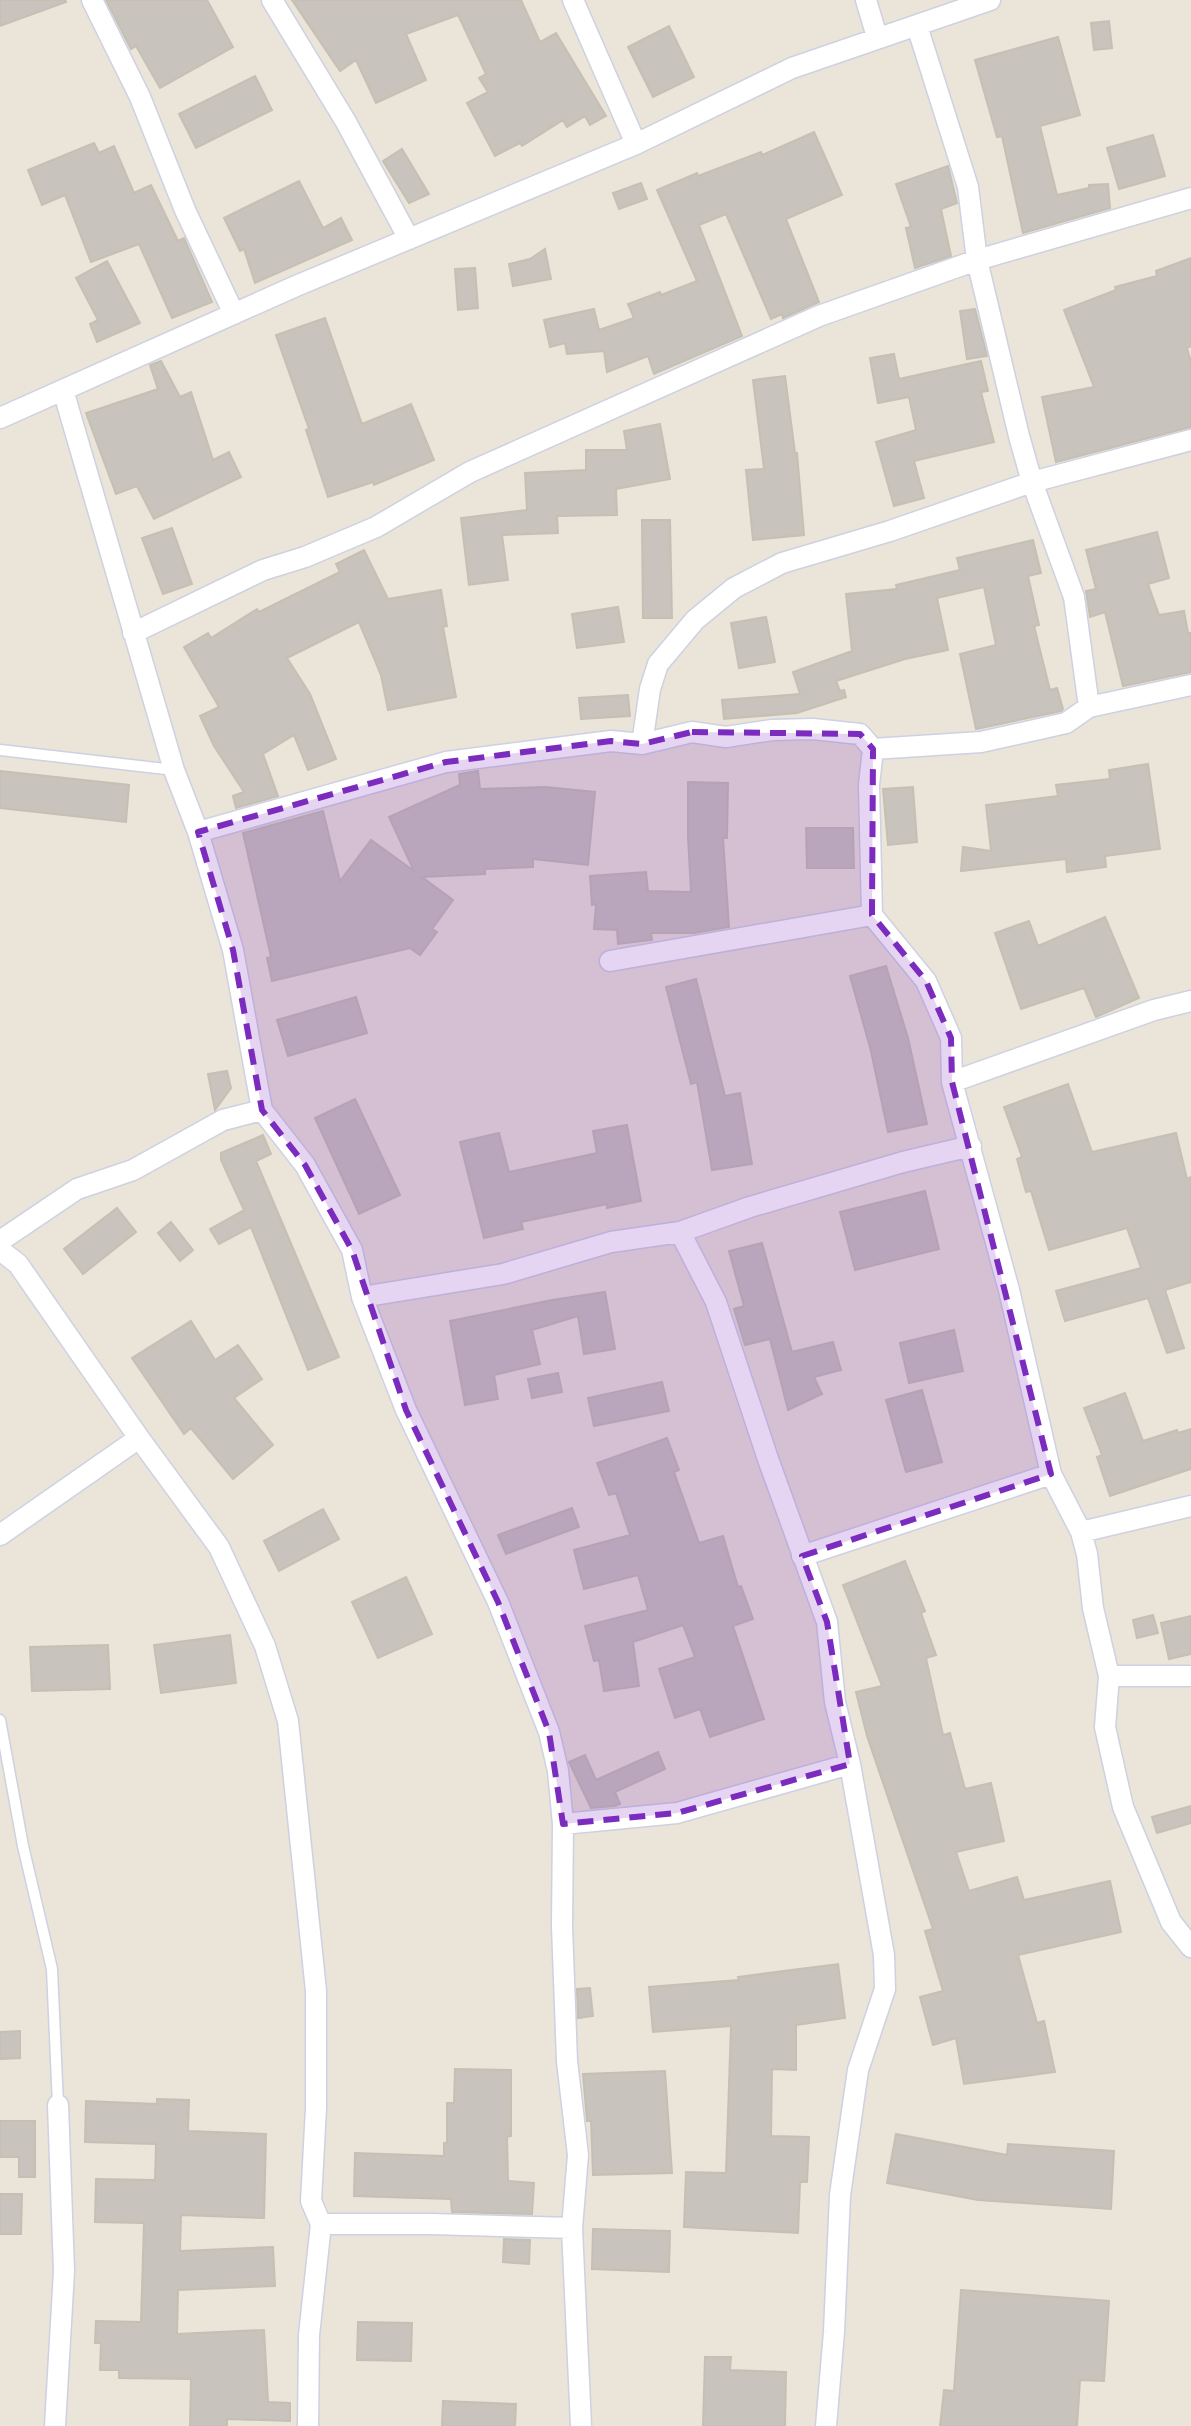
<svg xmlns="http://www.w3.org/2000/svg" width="1191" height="2426" font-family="'Archivo Narrow',sans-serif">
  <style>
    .building { fill: #c8c3bc; stroke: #c5c0b3; stroke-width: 2 }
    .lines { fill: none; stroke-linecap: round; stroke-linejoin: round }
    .service-casing { stroke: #ced1e1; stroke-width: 13 }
    .minor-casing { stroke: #ced1e1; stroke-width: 23 }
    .service { stroke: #fff; stroke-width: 10 }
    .minor { stroke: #fff; stroke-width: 20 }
    .marked { fill: #7b2cbf; fill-opacity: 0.2; stroke: #7b2cbf; stroke-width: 6; stroke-dasharray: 16 10; stroke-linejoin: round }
  </style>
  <rect width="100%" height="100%" fill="#eae4d9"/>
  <path class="building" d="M0 0H65L66 2 0 26Z
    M106 0H207L233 47 160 88 136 46 131 49Z
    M292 0H521L540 42 556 33 606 116 590 125 585 116 567 127 563 120 522 146 520 143 495 156 467 103 488 92 479 78 486 74 458 15 406 34 426 80 376 103 356 60 340 71Z
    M1109 21 1112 48 1094 50 1091 23Z
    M669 26 694 77 653 97 628 47Z
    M1058 37 1080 115 1040 126 1057 195 1089 188V185L1108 184 1110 208 1023 233 1002 136 997 137 975 60Z
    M255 76 272 110 196 148 179 114Z
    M814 132 842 195 786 219 819 302 783 318 782 314 771 319 726 214 699 225 742 336 654 374 648 356 607 372 604 351 567 354 565 343 550 347 544 320 594 309 599 330 634 318 628 304 660 292 661 295 697 281 657 190 697 173 698 176 761 152 762 155Z
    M1153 135 1165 176 1119 189 1107 148Z
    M94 143 99 153 114 146 134 193 151 185 178 241 184 238 212 302 172 318 139 244 91 262 65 195 42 205 28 170Z
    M402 149 429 194 409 203 383 161Z
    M948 166 957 203 941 209 951 256 915 268 906 228 911 227 896 184Z
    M299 181 323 228 341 218 352 240 255 283 244 249 240 251 224 218Z
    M641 183 647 199 619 209 613 193Z
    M545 249 551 279 513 286 509 264 530 259Z
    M1191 258V346L1187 348 1191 362V427L1056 462 1042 397 1094 387 1064 310 1116 290 1115 287 1157 276 1156 271Z
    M107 261 140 323 97 342 90 324 98 320 76 278Z
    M475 268 478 308 458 310 455 269Z
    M975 309 987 356 967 359 960 311Z
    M325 318 362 424 411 404 434 460 374 485 373 482 328 497 306 430 309 429 276 335Z
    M894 354 899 379 981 361 988 391 981 392 994 442 914 461 924 498 894 506 876 442 916 430 909 397 878 403 870 358Z
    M161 361 180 397 191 392 213 460 229 452 241 477 154 519 137 486 116 494 86 413 158 389 150 365Z
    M785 376 795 453H797L804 535 753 540 746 470 764 469 753 380Z
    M660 424 670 479 616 489 617 515 557 516 558 533 502 535 508 580 469 585 461 518 527 510 525 473 586 470V450H627L624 431Z
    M642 520H670L672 618H643Z
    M172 528 192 584 163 594 142 538Z
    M1157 532 1169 578 1148 584 1159 615 1184 611 1188 633H1191V672L1123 686 1105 612 1090 617 1086 591 1096 589 1086 550Z
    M1033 540 1041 573 1028 576 1039 625 1034 626 1050 690 1057 688 1063 709 1061 711 976 729 960 654 996 645 984 587 937 598 948 650 905 659 836 681 840 691 844 690 846 697 797 713 724 719 722 700 800 694 793 672 852 651 846 594 897 589 896 585 960 570 957 558Z
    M364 550 388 599 441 590 447 626 443 627 456 697 388 710 381 675 359 622 287 658 310 694 336 759 308 770 294 735 263 754 278 796 236 808 233 796 244 792 214 746 200 716 219 707 184 647 208 633 211 638 257 609 259 612 340 572 336 564Z
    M618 607 624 642 577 648 572 614Z
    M766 617 775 662 739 668 731 623Z
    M628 695 630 716 581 719 579 698Z
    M1148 764 1160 849 1105 856 1106 867 1067 872 1066 859 961 871 963 847 991 851 986 805 1058 796 1056 785 1110 779 1109 770Z
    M0 771 129 785 126 822 0 808Z
    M478 771 480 789 545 787 595 792 588 865 533 859V867L485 869V874L422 877 453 900 432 929 437 932 420 955 410 948 272 981 267 958 271 957 243 833 323 811 340 881 371 840 414 871 389 817 460 785 459 774Z
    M688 782 728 783 727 838H723L729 927 694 933H651L652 940 618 944 617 930 594 929 596 904 592 905 590 876 646 872 648 891 691 892 688 836Z
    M913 787 917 842 888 845 883 789Z
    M806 828H853L854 868H807Z
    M1105 917 1139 998 1096 1017 1084 988 1021 1009 995 933 1029 921 1038 946Z
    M886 966 908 1038 927 1124 888 1132 871 1051 850 976Z
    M696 979 725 1096 740 1093 752 1164 712 1170 697 1082 691 1084 666 987Z
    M356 997 367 1033 288 1056 277 1020Z
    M227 1071 231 1088 215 1110 208 1074Z
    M1068 1084 1092 1152 1176 1133 1187 1179 1191 1177V1282L1165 1290 1184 1348 1167 1353 1148 1298 1065 1321 1056 1291 1141 1268 1127 1228 1049 1250 1031 1191 1026 1192 1017 1159 1022 1157 1004 1107Z
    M355 1099 400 1195 359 1214 315 1118Z
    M627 1125 641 1201 607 1208V1204L521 1222 523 1229 484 1238 460 1142 499 1133 509 1172 597 1153 593 1131Z
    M263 1135 271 1154 256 1161 339 1357 308 1370 251 1227 219 1244 210 1229 244 1210 221 1160V1153Z
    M925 1191 939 1249 855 1270 840 1212Z
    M117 1208 136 1232 83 1274 64 1249Z
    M171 1222 193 1250 180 1261 158 1233Z
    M762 1243 792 1352 833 1342 841 1370 814 1377 822 1394 788 1410 770 1339 745 1345 734 1309 744 1306 729 1251Z
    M605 1292 615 1349 584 1354 578 1316 532 1330 540 1364 494 1375 498 1399 465 1405 450 1321 552 1300Z
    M191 1321 215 1360 238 1345 262 1379 234 1398 273 1445 233 1479 191 1428 184 1434 132 1358Z
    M954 1330 963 1371 909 1383 900 1343Z
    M558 1373 562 1392 532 1398 528 1379Z
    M662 1382 669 1411 594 1426 588 1398Z
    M922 1390 942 1462 906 1472 886 1400Z
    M1125 1393 1143 1441 1177 1430 1178 1433 1191 1429V1469L1110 1496 1097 1457 1102 1455 1084 1408Z
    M667 1438 679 1470 674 1472 699 1543 723 1536 738 1587 741 1586 753 1619 733 1626 764 1719 710 1737 700 1709 675 1718 659 1669 695 1657 683 1625 633 1642 639 1686 604 1691 599 1660 594 1661 585 1626 648 1610 638 1575 584 1589 574 1550 630 1535 616 1493 609 1495 597 1463Z
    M572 1508 579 1527 506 1554 498 1535Z
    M323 1509 339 1539 279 1571 264 1541Z
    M905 1561 925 1611 921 1613 936 1655 926 1658 943 1735 950 1733 965 1789 991 1783 1004 1841 956 1852 969 1891 1017 1877 1024 1900 1110 1881 1121 1932 1018 1955 1037 2023 1044 2021 1055 2072 964 2084 956 2038 933 2045 920 1997 943 1991 925 1931 933 1929 867 1736 856 1692 882 1686 843 1585Z
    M406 1577 432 1634 378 1658 352 1602Z
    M1153 1615 1158 1633 1137 1638 1133 1620Z
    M1191 1616V1654L1169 1659 1161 1623Z
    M230 1635 236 1683 161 1693 154 1645Z
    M108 1645 110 1689 32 1691 30 1647Z
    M658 1752 665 1769 615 1792 620 1804 615 1806 591 1808 569 1762 585 1755 596 1780Z
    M1191 1806V1823L1157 1833 1152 1817Z
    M838 1964 845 2018 796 2025V2070L772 2069 771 2136 809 2137 807 2182H800L798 2233 684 2227 686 2172 726 2173 731 2026 653 2032 649 1987 739 1980 738 1977Z
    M590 1988 593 2016 578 2018 577 1989Z
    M20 2031V2058L0 2059V2032Z
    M455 2069 511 2070V2136L507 2137 508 2181 534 2183 532 2214 452 2212 451 2199 354 2196 355 2153 444 2156V2143H447V2103H454Z
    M665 2071 672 2173 593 2175 591 2121H587L583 2074Z
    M157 2099 189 2100 188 2131 266 2134 264 2218 181 2215 180 2251 273 2247 275 2286 178 2290 177 2334 264 2330 268 2402 290 2403V2421L227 2419V2426H190L191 2379 119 2378V2370H100L101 2343H95L96 2321 141 2322 144 2223 95 2222 96 2179 155 2180 156 2144 85 2142 86 2101 157 2104Z
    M0 2121H35V2177H19V2157H0Z
    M896 2134 1007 2155 1008 2144 1114 2151 1111 2209 978 2200 887 2183Z
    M0 2194H22L21 2234H0Z
    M593 2229 670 2231 669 2272 592 2269Z
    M504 2239 530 2240 529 2264 503 2262Z
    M961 2290 1109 2301 1104 2381 1080 2380 1077 2426H940L944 2390 954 2391Z
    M358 2322 412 2323 411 2361 357 2360Z
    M705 2357H731L730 2370 786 2372 785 2426H703Z
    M443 2401 516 2404 515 2426H442Z"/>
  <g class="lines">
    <defs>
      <path id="service" d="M0 750 174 770
        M0 1720 23 1846 52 1969 58 2105"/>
      <path id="minor" d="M92 0 140 97 185 210 234 314
        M272 0 346 122 409 239
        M573 0 636 144
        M866 0 877 37
        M917 26 968 187 977 260 1019 436 1032 482 1074 597 1089 707
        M63 390 174 770 198 832 233 950 262 1110 305 1165 352 1250 362 1297 406 1410 498 1602 549 1732 558 1771 563 1824 562 1926 567 2061 578 2155 572 2228 581 2426
        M0 418 296 286 636 144 792 68 990 0
        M133 633 263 570 305 557 376 527 470 472 819 316 977 260 1191 198
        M642 744 650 689 658 664 695 620 734 588 782 563 890 531 1032 482 1191 440
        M873 749 869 785 872 915 926 981 951 1038 952 1082 1009 1290 1051 1474 1081 1532 1087 1554 1093 1608 1109 1676 1105 1727 1123 1807 1171 1922 1191 1947
        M198 832 446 762 611 741 642 744 692 732 726 737 772 730 813 729 860 734 873 749 981 742 1066 723 1089 707 1191 685
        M610 961 872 915
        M952 1082 1154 1010 1191 1001
        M680 1232 716 1302 768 1459 827 1622 835 1702 850 1764 884 1955 885 1989 858 2070 840 2195 834 2332 826 2426
        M0 1241 77 1189 133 1170 223 1120 262 1110
        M0 1250 18 1264 139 1438 219 1547 265 1646 288 1721 316 1991V2108L311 2201 321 2224 309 2335 308 2426
        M362 1297 503 1274 611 1242 680 1232 750 1207 903 1162 971 1146
        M1081 1532 1191 1506
        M0 1535 139 1438
        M802 1556 1051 1474
        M1109 1676H1191
        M563 1824 677 1813 850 1764
        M321 2224H431L572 2228
        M55 2426 64 2271 58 2105"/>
    </defs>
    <use href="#service" class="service-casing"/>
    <use href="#minor" class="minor-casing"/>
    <use href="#service" class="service"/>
    <use href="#minor" class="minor"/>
  </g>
  <path class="marked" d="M692 732 860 734 873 749 872 915 926 981 951 1038 952 1082 1051 1474 802 1556 827 1622 850 1764 677 1813 563 1824 549 1732 498 1602 406 1410 352 1250 305 1165 262 1110 233 950 198 832 446 762 611 741 642 744Z"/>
</svg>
